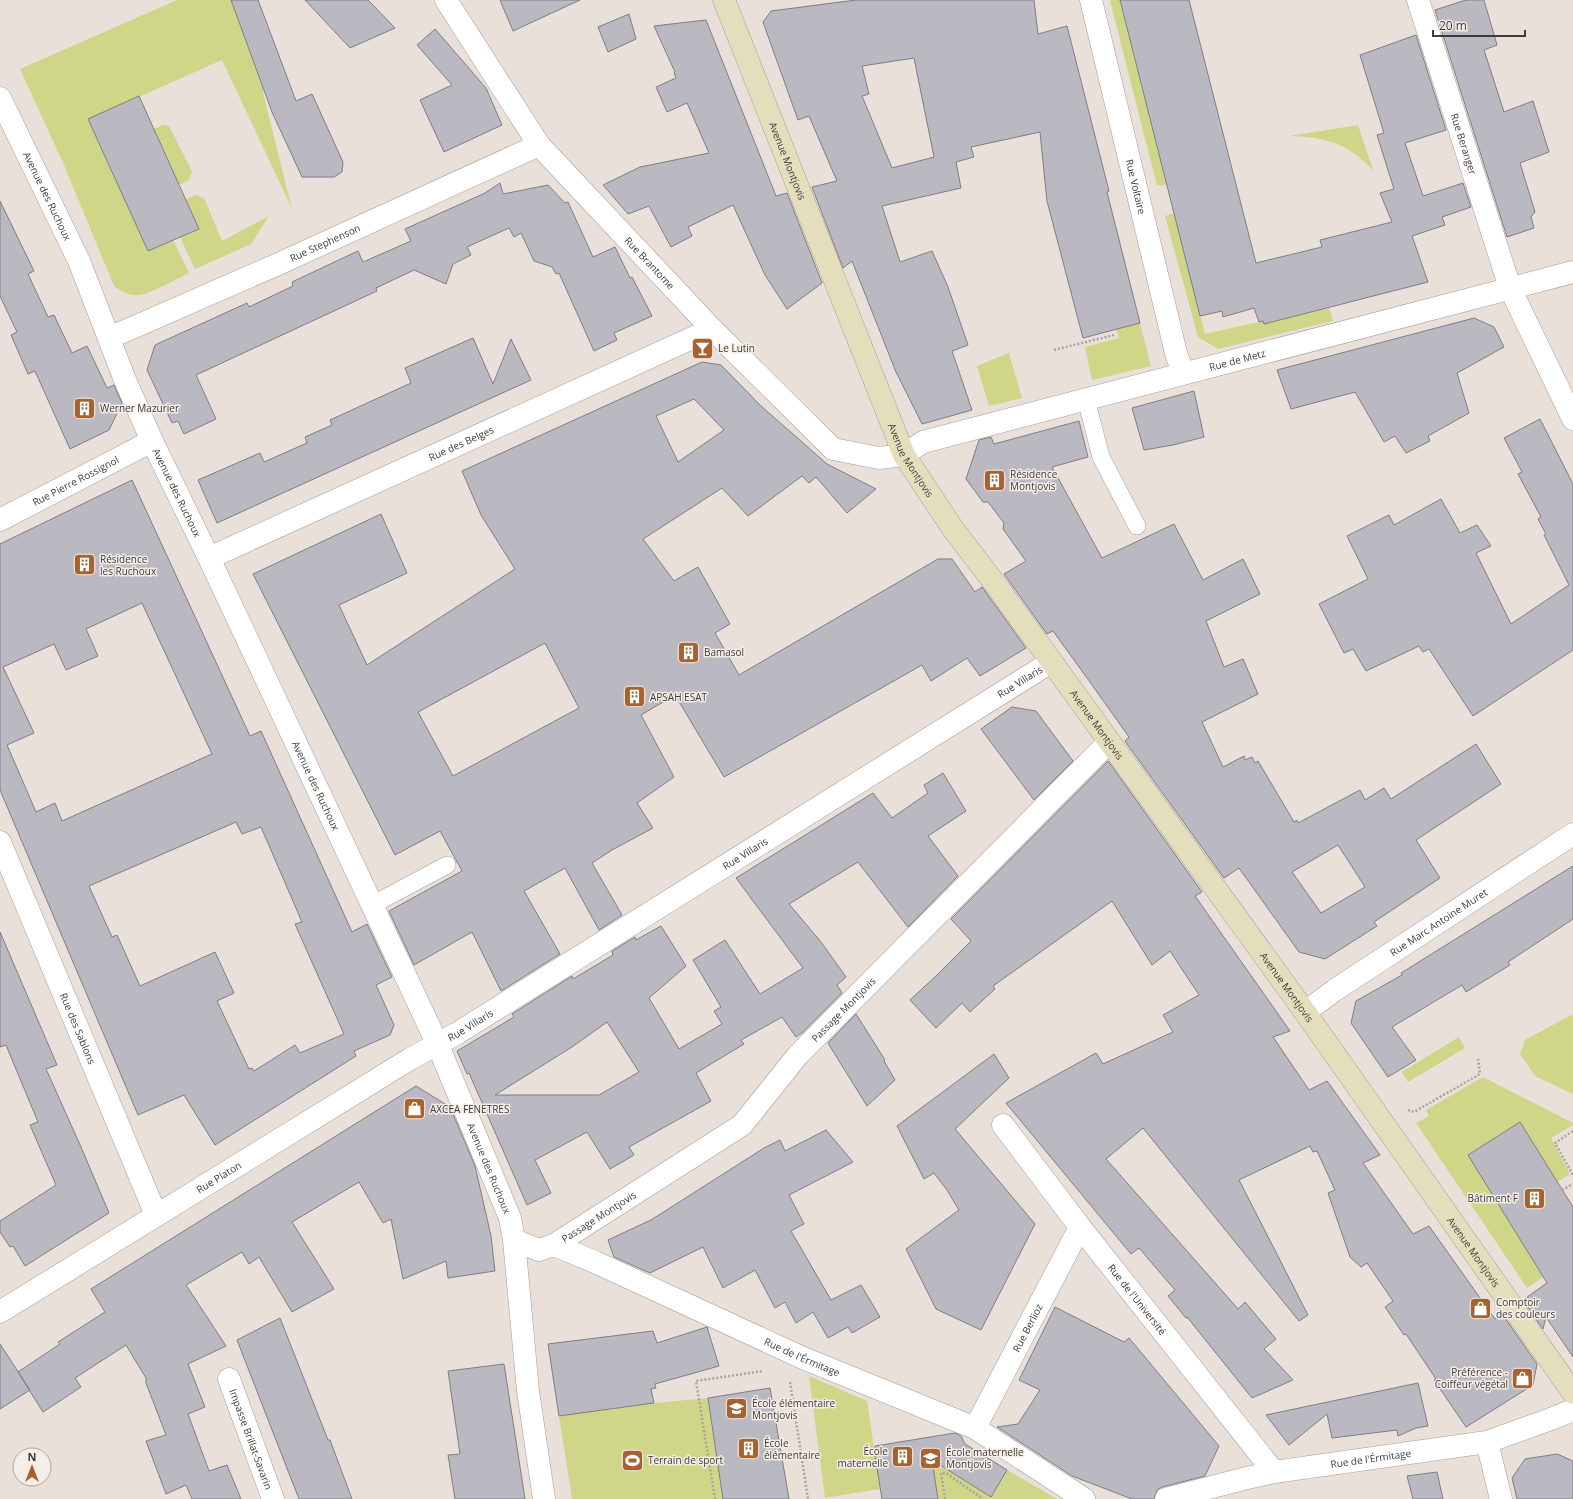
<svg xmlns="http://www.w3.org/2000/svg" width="1573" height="1499" font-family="'Open Sans',sans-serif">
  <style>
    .green { fill: #cfd687 }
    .building { fill: #bab8c0; stroke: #7f7d85; fill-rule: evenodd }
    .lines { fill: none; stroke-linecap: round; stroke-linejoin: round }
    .service-casing { stroke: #a59d98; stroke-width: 18 }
    .minor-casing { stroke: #a59d98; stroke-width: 23 }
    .secondary-casing { stroke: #a59d98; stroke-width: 23 }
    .path { stroke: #aaa49f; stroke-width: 2.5; stroke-dasharray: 2 2; stroke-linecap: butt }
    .service { stroke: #fff; stroke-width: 17 }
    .minor { stroke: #fff; stroke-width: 22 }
    .secondary { stroke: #e5debd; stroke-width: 22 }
    .labels { text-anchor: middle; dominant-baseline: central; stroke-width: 3; stroke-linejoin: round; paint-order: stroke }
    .street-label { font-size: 10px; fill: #3e3b39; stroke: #f5ede7 }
    .poi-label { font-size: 10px; fill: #3e3b39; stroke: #f5ede7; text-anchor: start }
  </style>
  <rect width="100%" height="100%" fill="#e8e0d9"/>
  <path class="green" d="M177 0H231L263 88 264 97 292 209 222 60 89 119 148 251 173 240 189 273C179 278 149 294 140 295 130 296 121 292 114 286L64 165 20 69Z
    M1110 0H1120L1167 184 1157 186Z
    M163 125 169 126 192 171 189 180 179 185 154 129Z
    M1358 125 1373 170C1365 163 1358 155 1349 150 1331 139 1309 136 1289 136Z
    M196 195 204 198 222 241 269 216 251 244 195 269 180 237 199 229 186 199Z
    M1174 213 1205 334 1263 321 1264 323 1329 308 1333 321 1218 349 1198 337 1165 216Z
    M1140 323 1151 366 1092 380 1085 347 1119 338 1116 329Z
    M1009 353 1022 398 989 406 977 366Z
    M1573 1014V1094L1535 1076 1520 1054 1525 1040Z
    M1459 1037 1465 1048 1408 1082 1402 1072Z
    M1483 1077 1573 1123V1125L1551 1138 1570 1174 1557 1182 1520 1122 1468 1155 1573 1257 1527 1288 1416 1123 1429 1116 1426 1110Z
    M809 1376 867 1401 880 1489 825 1498Z
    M708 1398 723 1499H572L559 1416 654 1403Z
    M933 1468H945L991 1497 1007 1470 1057 1499H938Z"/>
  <path class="building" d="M231 0H258L296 101 312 94 343 162 342 172 334 177H302L272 112Z
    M305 0H368L395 28 350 48Z
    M500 0H580L513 31Z
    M856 0H1034L1038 34 1067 26 1109 191 1107 192 1140 323 1083 338 1047 201 1040 132 971 147 974 157 956 162 961 188 882 206 900 262 932 251 948 287 968 345 952 351 972 410 922 424 896 372 852 261 843 268 812 187 837 181 809 116 798 120 763 22 771 11ZM914 58 934 157 892 168 862 96 869 94 862 66Z
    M1120 0H1189L1256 263 1322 247 1320 240 1392 222 1380 193 1394 189 1377 135 1384 133 1360 55 1416 35 1446 130 1405 143 1423 196 1463 183 1471 207 1442 217 1445 225 1412 236 1428 282 1264 324 1263 321 1259 322 1254 308 1223 317 1222 311 1200 316Z
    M1466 0H1484L1497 45 1484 50 1504 112 1533 101 1549 152 1520 163 1535 212 1531 217 1534 228 1507 237 1435 10Z
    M629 14 636 39 608 52 598 27Z
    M706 20 776 196 787 193 822 283 787 309 765 275 733 205 688 227 692 236 671 247 649 206 628 214 603 185 640 167 709 153 687 103 667 112 656 87 676 78 674 73 675 72 654 26Z
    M435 29 486 88 502 125 444 152 420 100 452 85 417 45Z
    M139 96 199 229 148 251 88 119Z
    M500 183 503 194 548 185 565 203 568 202 593 257 615 247 630 278 632 277 652 316 614 333 617 340 594 351 559 273 556 274 552 267 534 261 521 233 514 237 509 228 467 247 471 255 453 264 446 284 414 270 376 288 377 291 196 375 216 419 184 434 178 421 172 423 147 370 155 345 247 303 249 307 293 286 292 282 358 251 363 262 411 241 405 229 485 193Z
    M0 201 34 271 28 274 48 317 54 315 72 353 87 346 107 388 114 385 122 403 109 430 70 449 35 371 28 374 11 335 17 332 0 296Z
    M1474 318 1494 327 1504 347 1457 373 1469 413 1428 436 1430 441 1406 453 1395 436 1384 442 1355 392 1291 409 1277 370Z
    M473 338 493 384 511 339 531 380 217 523 198 480 260 453 264 462 307 443 305 437 332 425 330 420 411 383 405 368Z
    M702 362 721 365 761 406 827 464 876 489 847 513 816 477 809 483 802 476 748 516 722 488 643 539 674 581 698 567 730 624 715 633 739 675 938 559H952L975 592 982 587 1026 648 980 676 967 658 931 681 922 665 724 777 675 695 641 715 674 777 637 803 653 828 612 850 592 863 622 915 599 930 565 868 524 891 560 954 501 991 472 932 414 965 389 911 462 871 440 831 395 855 253 574 381 514 407 573 339 605 367 665 515 569 481 515 462 471ZM694 399 724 430 678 462 656 416ZM545 643 579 708 453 776 418 712Z
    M1194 391 1204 437 1173 445 1144 450 1132 408Z
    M1540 419 1573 484V650L1473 716 1429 649 1423 652 1419 646 1366 671 1353 649 1344 653 1319 604 1368 579 1347 536 1389 515 1394 525 1441 499 1460 533 1477 525 1491 546 1476 553 1511 624 1569 585 1544 535 1546 534 1538 519 1541 517 1518 474 1522 472 1504 438Z
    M1079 421 1088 457 1052 467 1102 558 1174 524 1203 580 1243 559 1260 594 1206 621 1224 667 1243 659 1258 694 1202 722 1223 767 1244 756 1245 760 1252 757 1255 763 1258 761 1294 822 1297 820 1298 823 1360 790 1365 800 1384 788 1391 799 1476 744 1501 784 1416 840 1440 878 1374 922 1377 926 1325 959 1299 952 1239 868 1224 878 1125 741 1129 737 1090 682 1053 631 1047 634 1004 574 1026 561 1003 529 1004 523 988 502H983L966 479 979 440 991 437 994 444ZM1338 845 1365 887 1321 913 1292 872Z
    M132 480 250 736 261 731 352 932 367 924 392 977 376 985 394 1025 390 1035 354 1051 356 1056 215 1145 184 1095 138 1115 0 790V544ZM142 603 212 754 62 821 55 803 36 812 7 745 34 733 3 667 54 644 66 670 98 656 86 629ZM236 822 242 834 261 827 302 922 295 924 344 1034 300 1053 295 1045 254 1071 252 1068 249 1069 217 1001 234 993 215 952 140 986 117 935 112 937 89 886Z
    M1012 707 1036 711 1073 761 1034 800 981 729Z
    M1108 761 1202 892 1195 896 1290 1031 1273 1037 1309 1090 1327 1081 1380 1155 1363 1163 1413 1234 1429 1226 1495 1319 1502 1314 1537 1364 1533 1385 1466 1427 1434 1380 1436 1379 1406 1334 1404 1335 1385 1307 1393 1301 1367 1263 1361 1267 1350 1257 1328 1193 1335 1190 1317 1151 1313 1152 1310 1146 1239 1180 1308 1315 1299 1321 1143 1128 1106 1159 1238 1309 1245 1302 1276 1339 1264 1349 1293 1380 1252 1398 1187 1317 1186 1318 1168 1296 1175 1290 1139 1248 1131 1254 1006 1103 1096 1053 1103 1064 1173 1032 1163 1015 1199 995 1170 951 1152 965 1112 901 993 986 995 989 970 1012 962 1003 936 1028 910 1000 937 975 971 941 951 919Z
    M943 773 966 811 928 836 958 876 908 927 858 862 789 904 821 942 846 977 837 985 842 993 803 1032 796 1037 782 1017 741 1040 744 1044 696 1073 711 1101 629 1147 634 1155 610 1169 587 1132 535 1160 551 1193 527 1205 469 1073 467 1074 457 1051 514 1017 512 1014 572 976 573 979 613 955 612 951 635 937 636 940 661 926 686 966 649 998 679 1049 722 1024 714 1011 721 1007 693 960 725 940 760 994 803 968 736 878 873 793 892 818 928 793 924 785ZM607 1022 639 1072 599 1095H495L572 1047Z
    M1573 866V919L1508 962 1510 965 1466 992 1462 985 1392 1027 1416 1060 1388 1077 1351 1023 1356 1001 1402 975 1401 973 1422 960Z
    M0 932 57 1065 46 1069 81 1147 109 1213 25 1266 13 1246 10 1247 0 1232V1221L56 1185 30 1125 38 1122 6 1045 0 1047Z
    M856 1014 885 1060 884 1061 895 1080 867 1106 828 1043Z
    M994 1054 1009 1078 955 1129 1035 1224 981 1330 936 1309 906 1249 959 1210 947 1190 934 1173 924 1179 897 1126Z
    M416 1086 450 1107 475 1166 491 1236 495 1271 448 1278 446 1261 403 1279 391 1219 383 1223 359 1182 292 1222 334 1289 292 1312 259 1257 249 1264 242 1252 186 1285 226 1346 188 1364 205 1407 188 1414 209 1471 227 1465 241 1499H192L186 1485 166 1494 146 1441 166 1435 146 1383V1378L126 1345 75 1378 81 1387 43 1412 18 1372 60 1344 58 1342 105 1312 91 1289Z
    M1520 1122 1573 1207V1357L1546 1317 1543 1329 1523 1300 1547 1283 1468 1155Z
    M826 1130 853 1162 789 1195 804 1224 791 1231 831 1300 861 1285 880 1317 852 1333 848 1327 828 1338 813 1312 796 1323 785 1302 775 1308 755 1270 723 1288 703 1247 650 1273 614 1257 608 1240 651 1220 764 1148 780 1140 785 1151Z
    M1055 1307 1124 1342 1129 1338 1219 1446 1205 1476 1162 1487 1157 1490 1154 1499H1132L1072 1476 997 1427 1018 1424 1040 1390 1019 1380Z
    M280 1318 328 1440H330L352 1499H299L237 1340Z
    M707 1327 719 1366 655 1384 656 1388 651 1389 654 1403 559 1416 548 1344 653 1331 657 1343Z
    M0 1344 30 1390 0 1409Z
    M504 1364 525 1499H455L448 1455 460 1454 448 1371Z
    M1418 1383 1428 1426 1416 1428 1398 1436 1397 1430 1332 1438 1327 1414 1289 1445 1266 1415Z
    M770 1388 789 1499H723L708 1398Z
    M955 1433 961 1436 965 1444 1007 1470 991 1497 932 1460 938 1499H882L875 1456V1446Z
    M1557 1454 1573 1461V1499H1517L1512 1478 1525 1459Z
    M1437 1472 1443 1499H1413L1407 1476Z"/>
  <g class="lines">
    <defs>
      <path id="service" d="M1086 399 1101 457 1137 526
        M372 905 447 865"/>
      <g id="minor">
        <path id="s1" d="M446 0 539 145 712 329 833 449 879 458 904 455 923 442 1573 272"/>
        <path id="s2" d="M1091 0 1176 353 1183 373"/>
        <path id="s3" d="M1418 0 1510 288 1573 419"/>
        <path id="s4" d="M0 98 79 261 125 380 152 441 209 558 437 1043 510 1218 514 1240 528 1391 544 1499"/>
        <path id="s5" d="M109 338 276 265 539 145"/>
        <path id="s6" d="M0 520 152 441"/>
        <path id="s7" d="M209 558 712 329"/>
        <path id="s8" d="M0 842 156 1215"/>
        <path id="s9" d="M1305 1012 1335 990 1573 834"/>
        <path id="s10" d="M1003 1125 1080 1227 1274 1472"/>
        <path id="s11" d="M514 1240 539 1250 554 1245 595 1262 803 1358 975 1428 1084 1499"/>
        <path id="s12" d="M554 1245 742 1125 798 1055 1109 742"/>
        <path id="s13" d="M0 1312 410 1059 456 1034 1051 662"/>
        <path id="s14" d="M229 1379 273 1499"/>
        <path id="s15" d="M975 1428 1080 1227"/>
        <path d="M1487 1442 1501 1499"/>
        <path id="s16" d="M1166 1499 1247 1478 1274 1472 1487 1442 1551 1419 1573 1410"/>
      </g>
      <g id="secondary">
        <path id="s17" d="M724 0 904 455 953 529 996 585 1305 1012 1573 1393"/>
      </g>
    </defs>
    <use href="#service" class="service-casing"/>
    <use href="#minor" class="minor-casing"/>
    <use href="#secondary" class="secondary-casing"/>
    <path class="path" d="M1054 350 1114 335
      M1408 1110 1414 1112 1480 1074 1478 1059
      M1573 1131 1555 1143 1573 1175
      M1562 1190 1573 1184
      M790 1382 808 1499
      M715 1499 696 1381 763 1371
      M945 1499 941 1473H946L983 1499"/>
    <use href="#service" class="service"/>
    <use href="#minor" class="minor"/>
    <use href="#secondary" class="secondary"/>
  </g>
  <defs>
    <symbol id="bar-square" viewBox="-11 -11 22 22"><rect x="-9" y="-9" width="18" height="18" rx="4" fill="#a66331" stroke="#f5ede7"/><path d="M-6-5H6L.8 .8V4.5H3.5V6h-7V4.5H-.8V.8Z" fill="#fff"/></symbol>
    <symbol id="building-square" viewBox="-11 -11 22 22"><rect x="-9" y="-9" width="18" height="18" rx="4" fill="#a66331" stroke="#f5ede7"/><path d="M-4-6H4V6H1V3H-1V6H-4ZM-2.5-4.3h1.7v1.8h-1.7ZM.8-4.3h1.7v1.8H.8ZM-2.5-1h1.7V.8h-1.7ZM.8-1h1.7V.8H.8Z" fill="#fff"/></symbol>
    <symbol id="shop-square" viewBox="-11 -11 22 22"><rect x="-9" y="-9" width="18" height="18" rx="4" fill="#a66331" stroke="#f5ede7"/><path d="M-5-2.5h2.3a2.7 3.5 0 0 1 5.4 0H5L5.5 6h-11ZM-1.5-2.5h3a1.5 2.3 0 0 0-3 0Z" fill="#fff"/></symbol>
    <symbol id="school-square" viewBox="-11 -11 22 22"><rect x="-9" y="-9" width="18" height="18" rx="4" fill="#a66331" stroke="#f5ede7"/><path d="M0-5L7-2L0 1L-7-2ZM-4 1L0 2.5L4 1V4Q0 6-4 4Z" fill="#fff"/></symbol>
    <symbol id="stadium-square" viewBox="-11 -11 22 22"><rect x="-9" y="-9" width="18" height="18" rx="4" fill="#a66331" stroke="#f5ede7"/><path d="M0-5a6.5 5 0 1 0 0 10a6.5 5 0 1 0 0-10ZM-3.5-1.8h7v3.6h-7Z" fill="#fff"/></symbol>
  </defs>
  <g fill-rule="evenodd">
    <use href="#bar-square" x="690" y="336" width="25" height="25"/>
    <use href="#building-square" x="72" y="396" width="25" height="25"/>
    <use href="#building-square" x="982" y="468" width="25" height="25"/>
    <use href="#building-square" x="72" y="552" width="25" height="25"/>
    <use href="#building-square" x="676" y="640" width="25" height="25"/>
    <use href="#building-square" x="622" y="684" width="25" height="25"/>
    <use href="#shop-square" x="402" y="1096" width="25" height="25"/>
    <use href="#building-square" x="1522" y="1186" width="25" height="25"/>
    <use href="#shop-square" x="1468" y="1296" width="25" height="25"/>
    <use href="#shop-square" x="1510" y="1366" width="25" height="25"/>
    <use href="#school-square" x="724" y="1396" width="25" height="25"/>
    <use href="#building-square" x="736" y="1436" width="25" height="25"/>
    <use href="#building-square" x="890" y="1444" width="25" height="25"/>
    <use href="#school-square" x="918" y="1446" width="25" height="25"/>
    <use href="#stadium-square" x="620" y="1448" width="25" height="25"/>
  </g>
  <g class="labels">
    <g class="street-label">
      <text stroke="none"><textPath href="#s3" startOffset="151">Rue Beranger</textPath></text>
      <text stroke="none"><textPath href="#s17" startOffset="173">Avenue Montjovis</textPath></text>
      <text stroke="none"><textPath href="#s2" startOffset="192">Rue Voltaire</textPath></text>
      <text stroke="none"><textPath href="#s4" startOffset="109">Avenue des Ruchoux</textPath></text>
      <text stroke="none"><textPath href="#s5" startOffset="236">Rue Stephenson</textPath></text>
      <text stroke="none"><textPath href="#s1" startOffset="334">Rue Brantome</textPath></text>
      <text stroke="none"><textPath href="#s1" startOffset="1015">Rue de Metz</textPath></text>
      <text stroke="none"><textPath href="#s7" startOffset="277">Rue des Belges</textPath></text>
      <text stroke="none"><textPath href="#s17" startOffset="497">Avenue Montjovis</textPath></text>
      <text stroke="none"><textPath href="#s6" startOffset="85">Rue Pierre Rossignol</textPath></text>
      <text stroke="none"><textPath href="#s4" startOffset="433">Avenue des Ruchoux</textPath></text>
      <text stroke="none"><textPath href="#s13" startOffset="1199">Rue Villaris</textPath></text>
      <text stroke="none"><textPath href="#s17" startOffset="821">Avenue Montjovis</textPath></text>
      <text stroke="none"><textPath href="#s4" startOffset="757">Avenue des Ruchoux</textPath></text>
      <text stroke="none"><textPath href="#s13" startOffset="875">Rue Villaris</textPath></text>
      <text stroke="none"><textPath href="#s9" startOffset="161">Rue Marc Antoine Muret</textPath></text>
      <text stroke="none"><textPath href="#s17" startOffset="1145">Avenue Montjovis</textPath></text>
      <text stroke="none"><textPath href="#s12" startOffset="377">Passage Montjovis</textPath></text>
      <text stroke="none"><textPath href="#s13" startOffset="551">Rue Villaris</textPath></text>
      <text stroke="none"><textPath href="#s8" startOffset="202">Rue des Sablons</textPath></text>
      <text stroke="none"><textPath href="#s4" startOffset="1177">Avenue des Ruchoux</textPath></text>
      <text stroke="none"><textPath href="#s13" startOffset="257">Rue Platon</textPath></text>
      <text stroke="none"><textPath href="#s12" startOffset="53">Passage Montjovis</textPath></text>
      <text stroke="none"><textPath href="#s17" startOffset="1469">Avenue Montjovis</textPath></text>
      <text stroke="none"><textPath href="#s10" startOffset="220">Rue de l'Université</textPath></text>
      <text stroke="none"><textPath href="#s15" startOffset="113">Rue Berlioz</textPath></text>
      <text stroke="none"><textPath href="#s11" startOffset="315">Rue de l'Érmitage</textPath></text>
      <text stroke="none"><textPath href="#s14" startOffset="64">Impasse Brillat-Savarin</textPath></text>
      <text stroke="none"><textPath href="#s16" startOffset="209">Rue de l'Érmitage</textPath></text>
    </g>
    <g class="poi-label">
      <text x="718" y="348">Le Lutin</text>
      <text x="100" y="408">Werner Mazurier</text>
      <text x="1010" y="474">Résidence<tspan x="1010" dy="12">Montjovis</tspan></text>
      <text x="100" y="559">Résidence<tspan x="100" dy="12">les Ruchoux</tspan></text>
      <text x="704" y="652">Bamasol</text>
      <text x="650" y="697">APSAH ESAT</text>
      <text x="430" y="1109">AXCEA FENETRES</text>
      <text x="1518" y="1198" text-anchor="end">Bâtiment F</text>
      <text x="1496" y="1302">Comptoir<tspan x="1496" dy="12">des couleurs</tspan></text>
      <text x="1508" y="1372" text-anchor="end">Préférence -<tspan x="1508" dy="12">Coiffeur végétal</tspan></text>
      <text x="752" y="1403">École élémentaire<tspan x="752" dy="12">Montjovis</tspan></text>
      <text x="764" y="1443">École<tspan x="764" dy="12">élémentaire</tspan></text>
      <text x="888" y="1451" text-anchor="end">École<tspan x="888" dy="12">maternelle</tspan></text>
      <text x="946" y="1452">École maternelle<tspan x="946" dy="12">Montjovis</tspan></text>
      <text x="648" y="1460">Terrain de sport</text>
    </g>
  </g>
  <g transform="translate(32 1467)"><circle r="19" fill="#f5ede7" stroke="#aca6a1"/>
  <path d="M0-3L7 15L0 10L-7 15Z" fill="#a66331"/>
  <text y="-6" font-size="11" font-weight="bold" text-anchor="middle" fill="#3e3b39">N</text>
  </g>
  <path d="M1433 30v6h92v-6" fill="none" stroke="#3e3b39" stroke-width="2"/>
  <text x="1439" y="30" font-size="12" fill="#3e3b39" stroke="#f5ede7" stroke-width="3" paint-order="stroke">20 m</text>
</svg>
